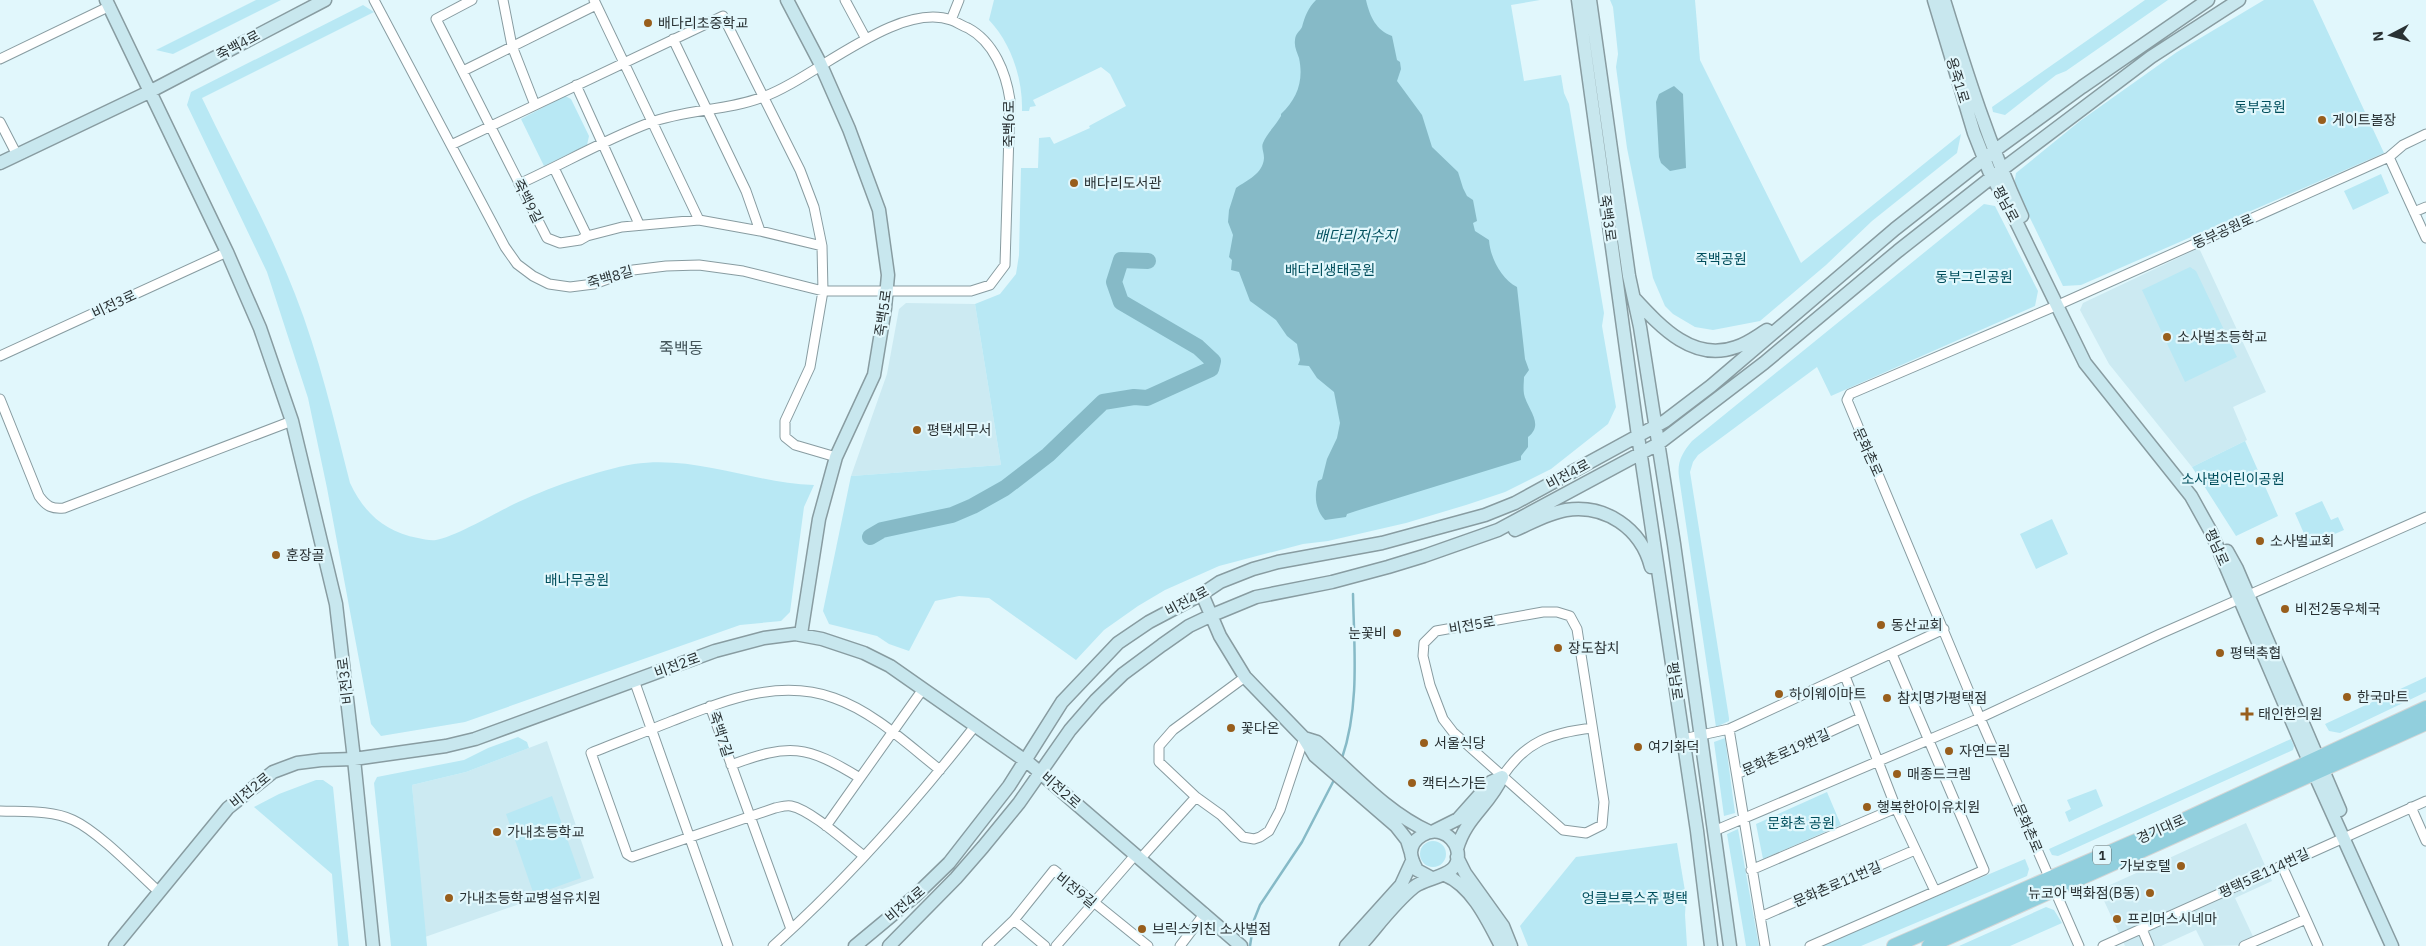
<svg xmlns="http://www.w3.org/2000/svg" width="2426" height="946" font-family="'IBM Plex Sans','Noto Sans KR',sans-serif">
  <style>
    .built { fill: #cceaf2 }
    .green { fill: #b8e8f4 }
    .water { fill: #86bac7 }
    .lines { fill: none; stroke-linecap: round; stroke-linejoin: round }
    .stream { stroke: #86bac7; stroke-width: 2.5 }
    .river { stroke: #86bac7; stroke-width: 16 }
    .street-casing { stroke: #889ca1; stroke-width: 11 }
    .secondary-casing { stroke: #889ca1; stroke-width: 15 }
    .primary-casing { stroke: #d4d6d6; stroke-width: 16 }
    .street { stroke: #fff; stroke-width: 9 }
    .secondary { stroke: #c8e7ee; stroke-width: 12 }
    .primary { stroke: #91cfdd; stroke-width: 14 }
    .poi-dot { fill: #985e1c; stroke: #e1f7fc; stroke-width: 2 }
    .labels { text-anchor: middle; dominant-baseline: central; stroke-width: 4.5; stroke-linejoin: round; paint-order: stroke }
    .shield { fill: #e1f7fc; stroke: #606c6f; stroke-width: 1 }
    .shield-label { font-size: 12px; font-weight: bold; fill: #293133 }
    .poi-label { font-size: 14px; fill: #293133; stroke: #e1f7fc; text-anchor: start }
    .street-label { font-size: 14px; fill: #293133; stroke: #e1f7fc }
    .park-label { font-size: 14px; fill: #004e5c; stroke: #e1f7fc }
    .water-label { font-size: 15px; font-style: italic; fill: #065361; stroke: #e1f7fc }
    .quarter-label { font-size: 16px; fill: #43555a; stroke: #e1f7fc }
  </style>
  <rect width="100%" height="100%" fill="#e1f7fc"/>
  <path class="built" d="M2199 248 2266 392 2233 407 2247 440 2192 467 2109 364 2080 310 2083 303Z
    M906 303 975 304 1001 465 851 476 887 374 899 309Z
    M547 741 594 878 425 937 412 785 466 772Z
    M2246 823 2272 881 2235 898 2257 945 2204 946 2196 930 2161 946H2125L2099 890Z"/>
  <path class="green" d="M256 0H281L173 54 156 50Z
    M994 0H1540L1511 5 1524 81 1561 75 1564 93 1569 104 1604 313 1602 326 1616 407 1608 424 1551 469 1505 492 1466 505 1406 523 1328 541 1303 544 1219 566 1165 590 1138 606 1104 630 1076 660 989 598 959 596 935 601 909 651 889 644 877 636 829 624 823 611 851 476 1001 465 975 304 1000 294 1016 274 1019 255 1021 168H1038L1039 138 1050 137 1054 144 1090 128 1089 126 1126 106 1110 74 1101 67 1033 100 1036 106 1030 107 1029 111H1022C1023 79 1011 43 989 20Z
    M1610 0H1695L1700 60 1801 263 1961 134 1957 153 1872 221 1826 265 1760 321 1713 330 1695 327 1673 314 1665 306 1653 278 1627 148 1616 67 1618 54 1613 7Z
    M2145 0H2168L2066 71 2056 75 2005 115 1993 112 1992 107Z
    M2264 0H2313L2384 153 2081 285 2063 286 2014 185 2016 173 2080 121 2177 52Z
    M363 5 374 12 202 98C233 163 269 227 295 294 319 355 334 420 350 483 364 513 385 532 418 538 423 539 431 541 436 540 454 537 494 514 512 505 545 489 598 470 634 464 696 455 753 483 814 485L804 507 790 612 781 621 740 625 465 722 381 736 371 724 327 488 308 398 267 272 187 105 191 92Z
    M565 96 571 99 589 136 587 145 544 166 521 119Z
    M2381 174 2389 193 2353 210 2344 191Z
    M1984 204 1995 206 2038 291 2035 306 1831 396 1817 367 1698 455 1693 462 1690 472 1729 718V721L1716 727 1679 477C1677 462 1682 453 1692 441Z
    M2190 267 2196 271 2237 357 2185 382 2142 290Z
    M2245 441 2278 516 2236 536 2192 467Z
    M2322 501 2331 520 2338 517 2344 530 2309 545 2295 513Z
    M2052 519 2068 554 2036 569 2020 534Z
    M2426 677V692L2340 733 2329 731 2325 724Z
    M518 737 527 742 529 748 466 772 412 785 427 946H391L374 783 377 777 464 760 488 748Z
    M1725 738 1735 813 1724 816 1714 742Z
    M2291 739 2294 746 2293 750 2058 856 2052 855 2049 849Z
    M316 780H323L333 787 349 946H338L332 874 254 807 279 794Z
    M2096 789 2103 806 2069 822 2065 812 2071 809 2067 800Z
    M1827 792 1841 825 1763 859 1756 824Z
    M552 796 581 878 534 895 506 814Z
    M1738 829 1759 946H1746L1727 834Z
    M1420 854a13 13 0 1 1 26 0a13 13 0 1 1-26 0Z
    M1677 843 1686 897 1685 915 1687 946H1528L1520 926 1576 857Z
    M2025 859 2029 869 2027 876 1861 946H1819Z
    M2046 907 2054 910 2062 923 2010 946H1959Z"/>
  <path class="water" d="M1316 0H1366C1370 17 1376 30 1392 36L1397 60 1400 62 1401 69 1397 81 1422 115 1432 147 1458 172 1463 188 1467 196 1473 200 1477 221 1473 223 1475 231 1489 240C1490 257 1501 279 1517 287L1525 359 1529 370 1524 377C1524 382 1523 388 1524 394 1527 409 1545 424 1528 437V447L1521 456V460L1356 511 1347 514 1346 517 1325 520C1315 509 1314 496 1318 481L1322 479 1327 459 1337 438 1340 423 1334 392 1317 378 1309 366 1298 365 1300 360 1297 344 1287 336 1276 320 1250 301 1239 272 1231 270 1232 260 1229 257 1233 235 1228 222 1229 210 1236 188C1247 180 1263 174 1264 158 1264 152 1261 147 1263 143 1267 133 1276 125 1281 116V114C1297 99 1304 81 1299 58 1297 52 1294 47 1295 40 1295 34 1300 31 1302 27 1305 16 1308 8 1316 0Z
    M1674 86 1683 94 1686 168 1670 171 1661 163 1659 157 1656 102 1659 94Z"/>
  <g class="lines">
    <path class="stream" d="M1342 758C1360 706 1354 647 1353 594
      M1250 946 1254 920 1260 905 1302 842 1334 780"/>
    <path class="river" d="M870 537 882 530 952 515 973 506 1005 488 1048 455 1103 402 1134 397 1147 398 1211 369 1213 361 1198 347 1121 302 1114 282 1121 260 1148 261"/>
    <defs>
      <path id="street" d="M374 0 505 247 517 264 533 276 549 284 570 287 594 284 633 270 666 266 699 265 743 271 823 291H971L990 285 1005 265 1010 100C1006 73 994 42 968 28 962 26 957 22 951 20 897 1 814 79 763 97 727 111 686 109 649 123 604 140 563 164 519 184
        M472 0 436 19 547 238 560 243 580 240 587 236 622 227 699 220 760 231 822 246
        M503 0 512 46 535 105
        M594 0 699 220
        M845 0 866 39
        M951 20 959 0
        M673 39 746 191 760 231
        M0 59 110 6
        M463 71 596 5
        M576 85 639 224
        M0 122 17 155
        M451 145 723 16 800 170 814 207 822 246 823 291 810 367 785 421V437L795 445 836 457
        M2389 157 2403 145 2426 134
        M554 168 587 236
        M2414 212 2426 207
        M2426 238 2389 157 2058 305 1850 394 1847 400 1980 718 2160 634 2426 517
        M0 356 227 252
        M0 399 39 496C47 507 52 509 64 508L292 421
        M1543 612H1557L1570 616 1577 629 1604 802 1602 825 1586 833 1563 830 1453 732 1443 719 1430 685 1423 656 1424 643 1436 631Z
        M1845 676 1896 808 1935 891
        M634 680 728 946
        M710 706 791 929
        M1729 729 1765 946
        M1683 739 1729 729 1944 629
        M731 765C790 743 806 745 860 778
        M1737 774 1860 718
        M1502 777C1526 741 1551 733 1592 728
        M1196 797 1221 815 1243 837 1254 839 1260 837 1269 831 1280 810 1304 738
        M2411 807 2426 841
        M0 811C24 812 51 810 73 820 99 832 137 872 159 892
        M826 826 923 689
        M1714 831 1980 718 2079 946
        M864 856C847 843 811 810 791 806 786 805 780 807 775 808L632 857 627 854 591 753C618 742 645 732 672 721 724 701 778 678 834 698 874 712 907 744 940 770
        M1141 858 1196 797 1159 762V746L1173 730 1245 677
        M2282 866 2306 919
        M1751 870 1896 808
        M1760 917 1915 850
        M1014 920 1045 946
        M2142 929 2149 946
        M773 946C847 880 914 804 975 726
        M987 946 1014 920 1054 870 1148 946
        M1056 946 1136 854
        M1180 946 1205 913
        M1810 946 1984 870 1892 654
        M2103 946 2426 801
        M2244 946 2306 919 2318 946"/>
      <path id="secondary" d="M106 0 227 252 260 328 292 421 336 604 354 759 373 946
        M787 0 820 63 849 129 879 210 888 275 885 308 874 375 836 457 819 519 801 634
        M1578 0 1638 436 1697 831 1711 946
        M1590 0 1629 276 1640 327 1674 544 1730 946
        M1934 0 1974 133 1989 171 2011 211 2085 363 2191 496 2211 532 2314 773 2392 946
        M1944 0C1967 75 1989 144 2022 216
        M0 163 151 91 325 0
        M1634 298C1660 326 1693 363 1736 347 1747 344 1757 336 1767 330
        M1515 530C1531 523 1548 513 1566 510 1605 504 1641 528 1651 567
        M2227 551 2237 569 2340 810
        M1202 594 1220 636 1245 677 1304 738 1315 756 1396 826 1407 840 1411 853
        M1304 738 1317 742C1352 773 1387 813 1430 832
        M1434 831 1458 819 1491 782 1502 777
        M1457 849C1466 817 1489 806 1502 777
        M1457 857 1465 873 1503 926 1511 946
        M1445 875C1472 886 1488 921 1501 946
        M115 946 228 808 273 772 297 763 321 760 354 759 446 746 475 739 715 651 764 638 795 634 822 639 864 653 890 666 1030 764 1241 946
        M855 946 914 897 949 863 1009 786 1062 702 1118 643 1149 622 1202 594 1220 582 1253 569 1278 562 1382 543 1485 515 1515 503 1665 421 1711 386 1895 229 1994 151 2082 87 2208 0
        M889 946 956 878 983 847 1019 803 1070 730 1096 700 1123 674 1162 645 1189 626 1210 616 1256 597 1332 582 1388 567 1424 556 1498 530 1658 444 1764 363 1898 251 1992 177 2151 57 2239 0
        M1346 946 1401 885 1412 861
        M1360 946C1377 927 1394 903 1414 887 1429 875 1464 878 1457 849 1455 842 1449 835 1442 833 1429 828 1412 838 1411 852 1411 859 1414 864 1417 870L1430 877"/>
      <path id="primary" d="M1894 946 2175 824 2426 708
        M1929 946 2426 723"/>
    </defs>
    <use href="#street" class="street-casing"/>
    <use href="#secondary" class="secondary-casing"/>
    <use href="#primary" class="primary-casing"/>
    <use href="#street" class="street"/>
    <use href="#secondary" class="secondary"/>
    <use href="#primary" class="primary"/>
  </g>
  <g class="poi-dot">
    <circle cx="648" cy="23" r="5"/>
    <circle cx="2322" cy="120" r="5"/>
    <circle cx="1074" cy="183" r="5"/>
    <circle cx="2167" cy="337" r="5"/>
    <circle cx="917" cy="430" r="5"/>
    <circle cx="2260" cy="541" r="5"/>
    <circle cx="276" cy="555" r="5"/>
    <circle cx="2285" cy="609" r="5"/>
    <circle cx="1881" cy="625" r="5"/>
    <circle cx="1397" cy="633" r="5"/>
    <circle cx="1558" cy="648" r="5"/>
    <circle cx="2220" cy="653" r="5"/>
    <circle cx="1779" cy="694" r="5"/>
    <circle cx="2347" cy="697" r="5"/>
    <circle cx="1887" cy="698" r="5"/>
    <path d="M2244.5 706.5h5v5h5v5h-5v5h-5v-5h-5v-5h5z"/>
    <circle cx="1231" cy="728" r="5"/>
    <circle cx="1424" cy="743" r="5"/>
    <circle cx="1638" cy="747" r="5"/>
    <circle cx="1949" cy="751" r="5"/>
    <circle cx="1897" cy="774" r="5"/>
    <circle cx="1412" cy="783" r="5"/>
    <circle cx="1867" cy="807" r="5"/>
    <circle cx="497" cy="832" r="5"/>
    <circle cx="2181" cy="866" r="5"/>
    <circle cx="2150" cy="893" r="5"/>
    <circle cx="449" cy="898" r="5"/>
    <circle cx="2117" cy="919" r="5"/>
    <circle cx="1142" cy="929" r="5"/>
  </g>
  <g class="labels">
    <rect class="shield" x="2093" y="845.5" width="18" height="19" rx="4"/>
    <g class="shield-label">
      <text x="2102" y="855">1</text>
    </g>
    <g class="poi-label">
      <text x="658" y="23">배다리초중학교</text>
      <text x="2332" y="120">게이트볼장</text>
      <text x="1084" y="183">배다리도서관</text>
      <text x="2177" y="337">소사벌초등학교</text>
      <text x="927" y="430">평택세무서</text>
      <text x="2270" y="541">소사벌교회</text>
      <text x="286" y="555">훈장골</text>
      <text x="2295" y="609">비전2동우체국</text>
      <text x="1891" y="625">동산교회</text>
      <text x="1387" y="633" text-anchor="end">눈꽃비</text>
      <text x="1568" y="648">장도참치</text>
      <text x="2230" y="653">평택축협</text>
      <text x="1789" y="694">하이웨이마트</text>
      <text x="2357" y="697">한국마트</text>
      <text x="1897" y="698">참치명가평택점</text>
      <text x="2258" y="714">태인한의원</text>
      <text x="1241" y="728">꽃다온</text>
      <text x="1434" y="743">서울식당</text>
      <text x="1648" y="747">여기화덕</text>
      <text x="1959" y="751">자연드림</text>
      <text x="1907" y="774">매종드크렘</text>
      <text x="1422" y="783">캑터스가든</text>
      <text x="1877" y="807">행복한아이유치원</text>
      <text x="507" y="832">가내초등학교</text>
      <text x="2171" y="866" text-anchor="end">가보호텔</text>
      <text x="2140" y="893" text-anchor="end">뉴코아 백화점(B동)</text>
      <text x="459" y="898">가내초등학교병설유치원</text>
      <text x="2127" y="919">프리머스시네마</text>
      <text x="1152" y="929">브릭스키친 소사벌점</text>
    </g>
    <g class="street-label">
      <text transform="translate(238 45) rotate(-28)">죽백4로</text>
      <text transform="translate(1958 80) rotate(73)">용죽1로</text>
      <text transform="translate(1009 124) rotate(-90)">죽백6로</text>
      <text transform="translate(528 201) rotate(63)">죽백9길</text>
      <text transform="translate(2006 204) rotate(62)">평남로</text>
      <text transform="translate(1608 218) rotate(82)">죽백3로</text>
      <text transform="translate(2223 231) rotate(-24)">동부공원로</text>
      <text transform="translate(610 277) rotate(-16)">죽백8길</text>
      <text transform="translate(114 304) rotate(-25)">비전3로</text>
      <text transform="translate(883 313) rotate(-82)">죽백5로</text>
      <text transform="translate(1868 452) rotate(66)">문화촌로</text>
      <text transform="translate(1568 474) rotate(-28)">비전4로</text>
      <text transform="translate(2217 547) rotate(66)">평남로</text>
      <text transform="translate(1187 601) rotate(-28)">비전4로</text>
      <text transform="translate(1472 625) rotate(-10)">비전5로</text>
      <text transform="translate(677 665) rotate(-20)">비전2로</text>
      <text transform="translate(345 681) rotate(-97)">비전3로</text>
      <text transform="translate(1675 681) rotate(82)">평남로</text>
      <text transform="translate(721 734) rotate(72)">죽백7길</text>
      <text transform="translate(1786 752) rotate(-24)">문화촌로19번길</text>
      <text transform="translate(250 790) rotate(-39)">비전2로</text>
      <text transform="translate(1061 790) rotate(41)">비전2로</text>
      <text transform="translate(2028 828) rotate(67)">문화촌로</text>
      <text transform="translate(2161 829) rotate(-24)">경기대로</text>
      <text transform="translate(2264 873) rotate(-25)">평택5로114번길</text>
      <text transform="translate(1837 884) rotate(-23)">문화촌로11번길</text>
      <text transform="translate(1076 890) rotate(39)">비전9길</text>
      <text transform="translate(905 904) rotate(-40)">비전4로</text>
    </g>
    <g class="park-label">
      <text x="2260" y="107">동부공원</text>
      <text x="1721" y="259">죽백공원</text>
      <text x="1330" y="270">배다리생태공원</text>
      <text x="1974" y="277">동부그린공원</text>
      <text x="2233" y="479">소사벌어린이공원</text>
      <text x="577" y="580">배나무공원</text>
      <text x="1801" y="823">문화촌 공원</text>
      <text x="1635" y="898">엉클브룩스쥬 평택</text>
    </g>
    <g class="water-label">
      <text x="1356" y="235">배다리저수지</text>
    </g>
    <g class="quarter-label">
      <text x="681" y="348">죽백동</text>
    </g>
  </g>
  <g transform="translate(2391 35) rotate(264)" stroke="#e1f7fc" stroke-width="4" paint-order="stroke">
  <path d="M0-4L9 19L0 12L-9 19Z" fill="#293133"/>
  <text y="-8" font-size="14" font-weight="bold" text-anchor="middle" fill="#293133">N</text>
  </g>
</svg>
